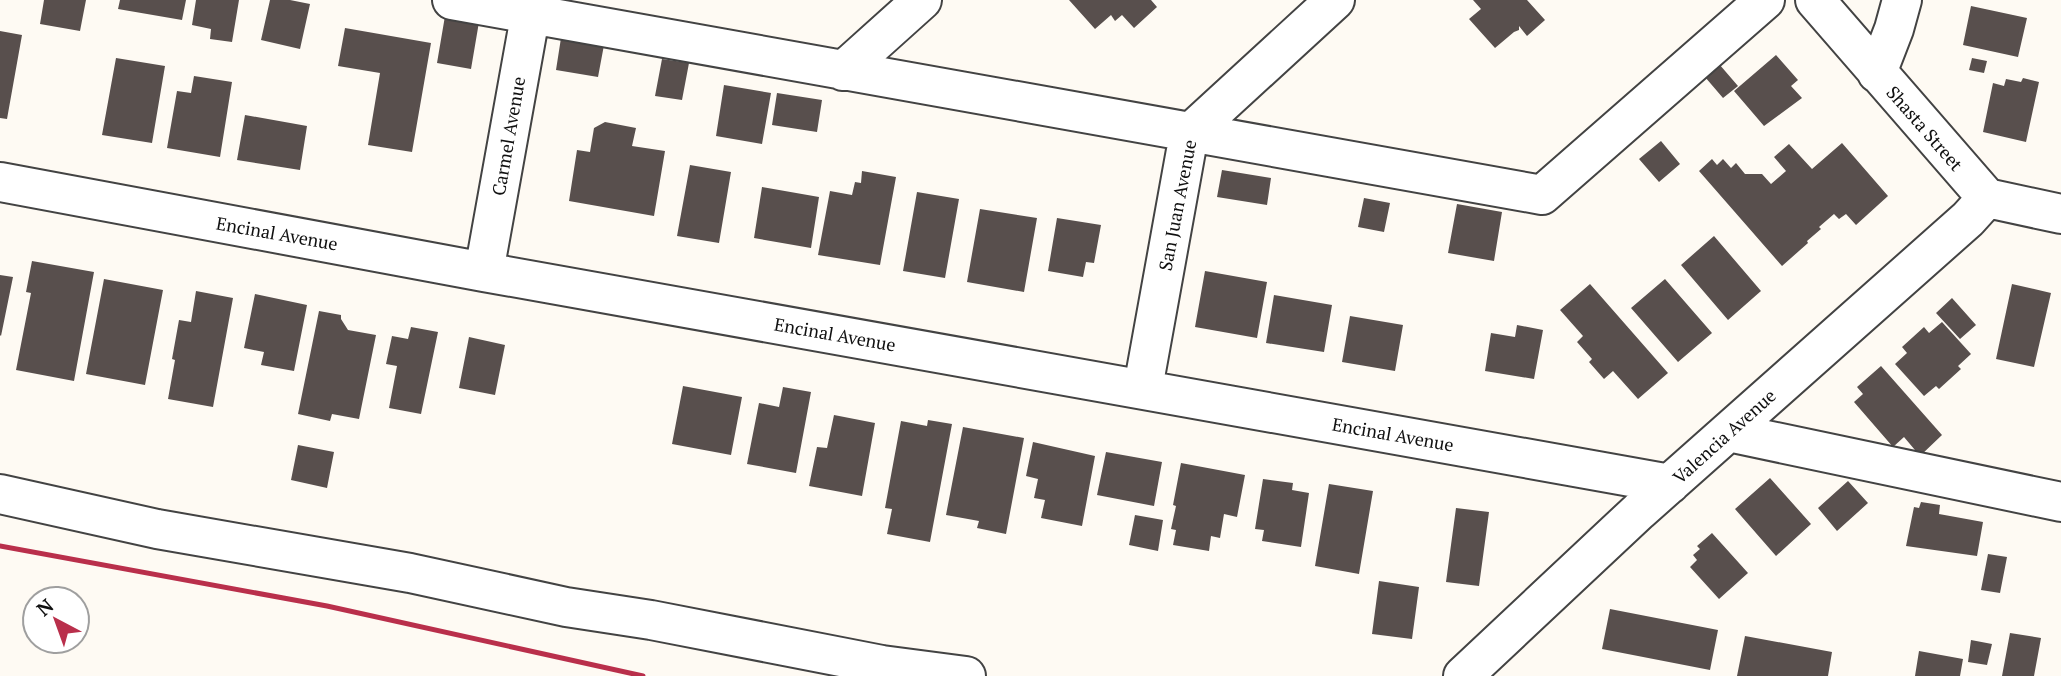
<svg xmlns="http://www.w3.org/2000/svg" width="2061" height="676" font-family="'PT Serif',serif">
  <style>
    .building { fill: #584f4d }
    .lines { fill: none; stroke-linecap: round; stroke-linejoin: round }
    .minor-casing { stroke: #434343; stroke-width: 42 }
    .minor { stroke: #fff; stroke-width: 38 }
    .rail { stroke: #b92f4b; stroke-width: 5 }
    .labels { text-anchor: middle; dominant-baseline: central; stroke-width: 7; stroke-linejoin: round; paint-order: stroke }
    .street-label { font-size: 18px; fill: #101010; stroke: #fff }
  </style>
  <rect width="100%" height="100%" fill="#fefaf3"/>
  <path class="building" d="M44 0H86L80 31 40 24Z
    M120 0H186L182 20 118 9Z
    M196 0H239L232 42 210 39 211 29 192 25Z
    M270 0H290L310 4 300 49 261 40Z
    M1069 0H1151L1157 7 1134 28 1122 15 1115 21 1111 15 1095 29Z
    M1473 0H1527L1545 20 1527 36 1519 26V30L1514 32 1495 48 1469 19 1481 9Z
    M1971 6 2027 18 2018 57 1963 45Z
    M445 16 479 22 471 69 437 63Z
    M345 28 431 43 412 152 368 145 380 73 338 66Z
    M0 31 22 35 7 119 0 118Z
    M561 38 604 45 598 77 556 70Z
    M1776 55 1798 80 1791 86 1802 98 1764 126 1734 91Z
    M1713 57 1738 86 1723 98 1699 70Z
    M116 58 165 66 152 143 102 135Z
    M1972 58 1987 61 1984 73 1969 70Z
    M662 59 689 63 682 100 655 96Z
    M194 76 232 82 220 157 167 148 177 91 191 93Z
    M2023 78 2039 82 2026 142 1983 132 1993 83 2004 86 2006 79 2021 82Z
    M724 85 771 93 762 144 716 136Z
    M777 93 822 100 817 132 772 125Z
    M245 115 307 126 300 170 237 160Z
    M605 122 636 128 632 146 665 151 654 216 569 201 577 150 590 152 594 128Z
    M1661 141 1680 164 1659 182 1639 159Z
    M1842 143 1888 196 1856 225 1846 214 1839 219 1834 214 1819 227 1821 229 1807 241 1808 243 1782 266 1699 171 1712 159 1717 165 1723 159 1731 168 1736 163 1745 174H1762L1771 184 1786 171 1774 157 1789 144 1812 169Z
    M690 165 731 172 719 243 677 236Z
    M1222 170 1271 178 1267 205 1217 197Z
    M862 171 896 177 880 265 818 255 830 191 852 195 855 182 861 183Z
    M762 187 819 197 811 248 754 238Z
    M917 192 959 199 945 278 903 271Z
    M1364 198 1390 203 1384 232 1358 227Z
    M1457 204 1502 212 1494 261 1448 253Z
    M980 209 1037 218 1024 292 967 282Z
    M1057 218 1101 225 1094 263 1086 262 1083 277 1048 271Z
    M1714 236 1761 291 1728 320 1681 265Z
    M32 261 94 272 74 381 16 370 31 293 26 292Z
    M1205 271 1267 282 1257 338 1195 327Z
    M0 275 13 277 1 336 0 335Z
    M104 279 163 290 145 385 86 374Z
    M1665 279 1712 333 1678 362 1631 308Z
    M1590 284 1668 373 1638 399 1613 371 1604 379 1589 362 1592 359 1577 342 1583 336 1560 310Z
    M2012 284 2051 293 2034 367 1996 359Z
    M196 291 233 298 213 407 168 399 175 360 172 359 179 320 191 322Z
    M255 294 307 305 294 371 261 365 264 352 244 348Z
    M1274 295 1332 305 1324 352 1266 343Z
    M1952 298 1976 325 1960 339 1936 313Z
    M319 311 341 315V319L348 330 376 335 359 419 332 414 330 421 298 414Z
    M1350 316 1403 325 1395 371 1342 362Z
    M1942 322 1971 354 1958 366 1961 369 1939 389 1936 386 1924 396 1895 364 1907 353 1902 347 1924 327 1929 333Z
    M1517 325 1543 330 1534 379 1485 371 1491 333 1515 337Z
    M411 327 438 332 421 414 389 408 397 366 386 364 392 336 408 339Z
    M469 337 505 345 495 395 459 388Z
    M1881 366 1942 435 1920 456 1904 437 1893 447 1854 402 1863 394 1857 387Z
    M683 386 742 397 731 455 672 444Z
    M783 387 811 392 796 473 747 464 759 403 779 407Z
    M834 415 875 423 862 496 809 486 817 447 827 448Z
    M928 420 952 424 930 542 887 534 892 509 885 508 901 421 927 426Z
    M963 427 1024 438 1006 534 977 528 979 521 946 515Z
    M1033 442 1095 456 1082 526 1041 518 1045 500 1034 498 1038 479 1026 476Z
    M298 445 334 452 327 488 291 480Z
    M1106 452 1162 462 1154 506 1097 495Z
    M1181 463 1245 475 1237 517 1224 514 1220 538 1211 536 1209 551 1173 545 1176 530 1171 529 1176 506 1173 505Z
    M1770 478 1811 524 1776 556 1735 509Z
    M1263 479 1293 483 1292 490 1309 493 1301 547 1262 541 1264 530 1255 529Z
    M1848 481 1868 503 1837 531 1818 508Z
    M1329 484 1373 491 1359 574 1315 566Z
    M1921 502 1940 505 1939 514 1983 522 1977 556 1906 546 1914 507 1919 508Z
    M1456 508 1489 512 1479 586 1446 582Z
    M1135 515 1163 520 1158 551 1129 545Z
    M1712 533 1748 573 1719 599 1690 567 1697 560 1693 555 1700 549 1697 546Z
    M1988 554 2007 557 2000 593 1981 590Z
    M1379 581 1419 587 1412 639 1372 634Z
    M1610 609 1718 630 1710 670 1602 649Z
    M2010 633 2041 638 2034 676H2002Z
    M1745 636 1832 652 1828 676H1737Z
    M1971 640 1992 644 1987 665 1968 662Z
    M1919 651 1963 659 1960 676H1915Z"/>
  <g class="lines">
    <defs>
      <path id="minor" d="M452 0 1542 195 1765 0
        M1815 0 1987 198 2061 214
        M843 71 922 0
        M1877 73 1894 29 1902 0
        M0 182 484 272 1670 484
        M484 272 533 0
        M1143 388 1189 134 1335 0
        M1728 432 2061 502
        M0 494 157 529 410 573 566 607 651 620 882 665 966 676
        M1463 676 1639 511 1968 219 1987 198"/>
    </defs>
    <use href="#minor" class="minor-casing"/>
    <use href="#minor" class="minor"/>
    <path class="rail" d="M0 546 327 606 643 676"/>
  </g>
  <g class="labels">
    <g class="street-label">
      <text transform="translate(1925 128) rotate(49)">Shasta Street</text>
      <text transform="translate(508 136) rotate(-80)">Carmel Avenue</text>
      <text transform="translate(1177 205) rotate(-79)">San Juan Avenue</text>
      <text transform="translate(277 233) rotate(10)">Encinal Avenue</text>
      <text transform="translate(835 334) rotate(10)">Encinal Avenue</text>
      <text transform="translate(1393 434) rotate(10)">Encinal Avenue</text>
      <text transform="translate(1724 436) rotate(-42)">Valencia Avenue</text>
    </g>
  </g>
  <g transform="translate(56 620) rotate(319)"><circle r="33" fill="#ffffff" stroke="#9f9f9f" stroke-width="2"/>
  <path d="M0-5L12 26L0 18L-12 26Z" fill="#b92f4b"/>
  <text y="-10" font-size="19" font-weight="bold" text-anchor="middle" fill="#101010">N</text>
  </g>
</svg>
